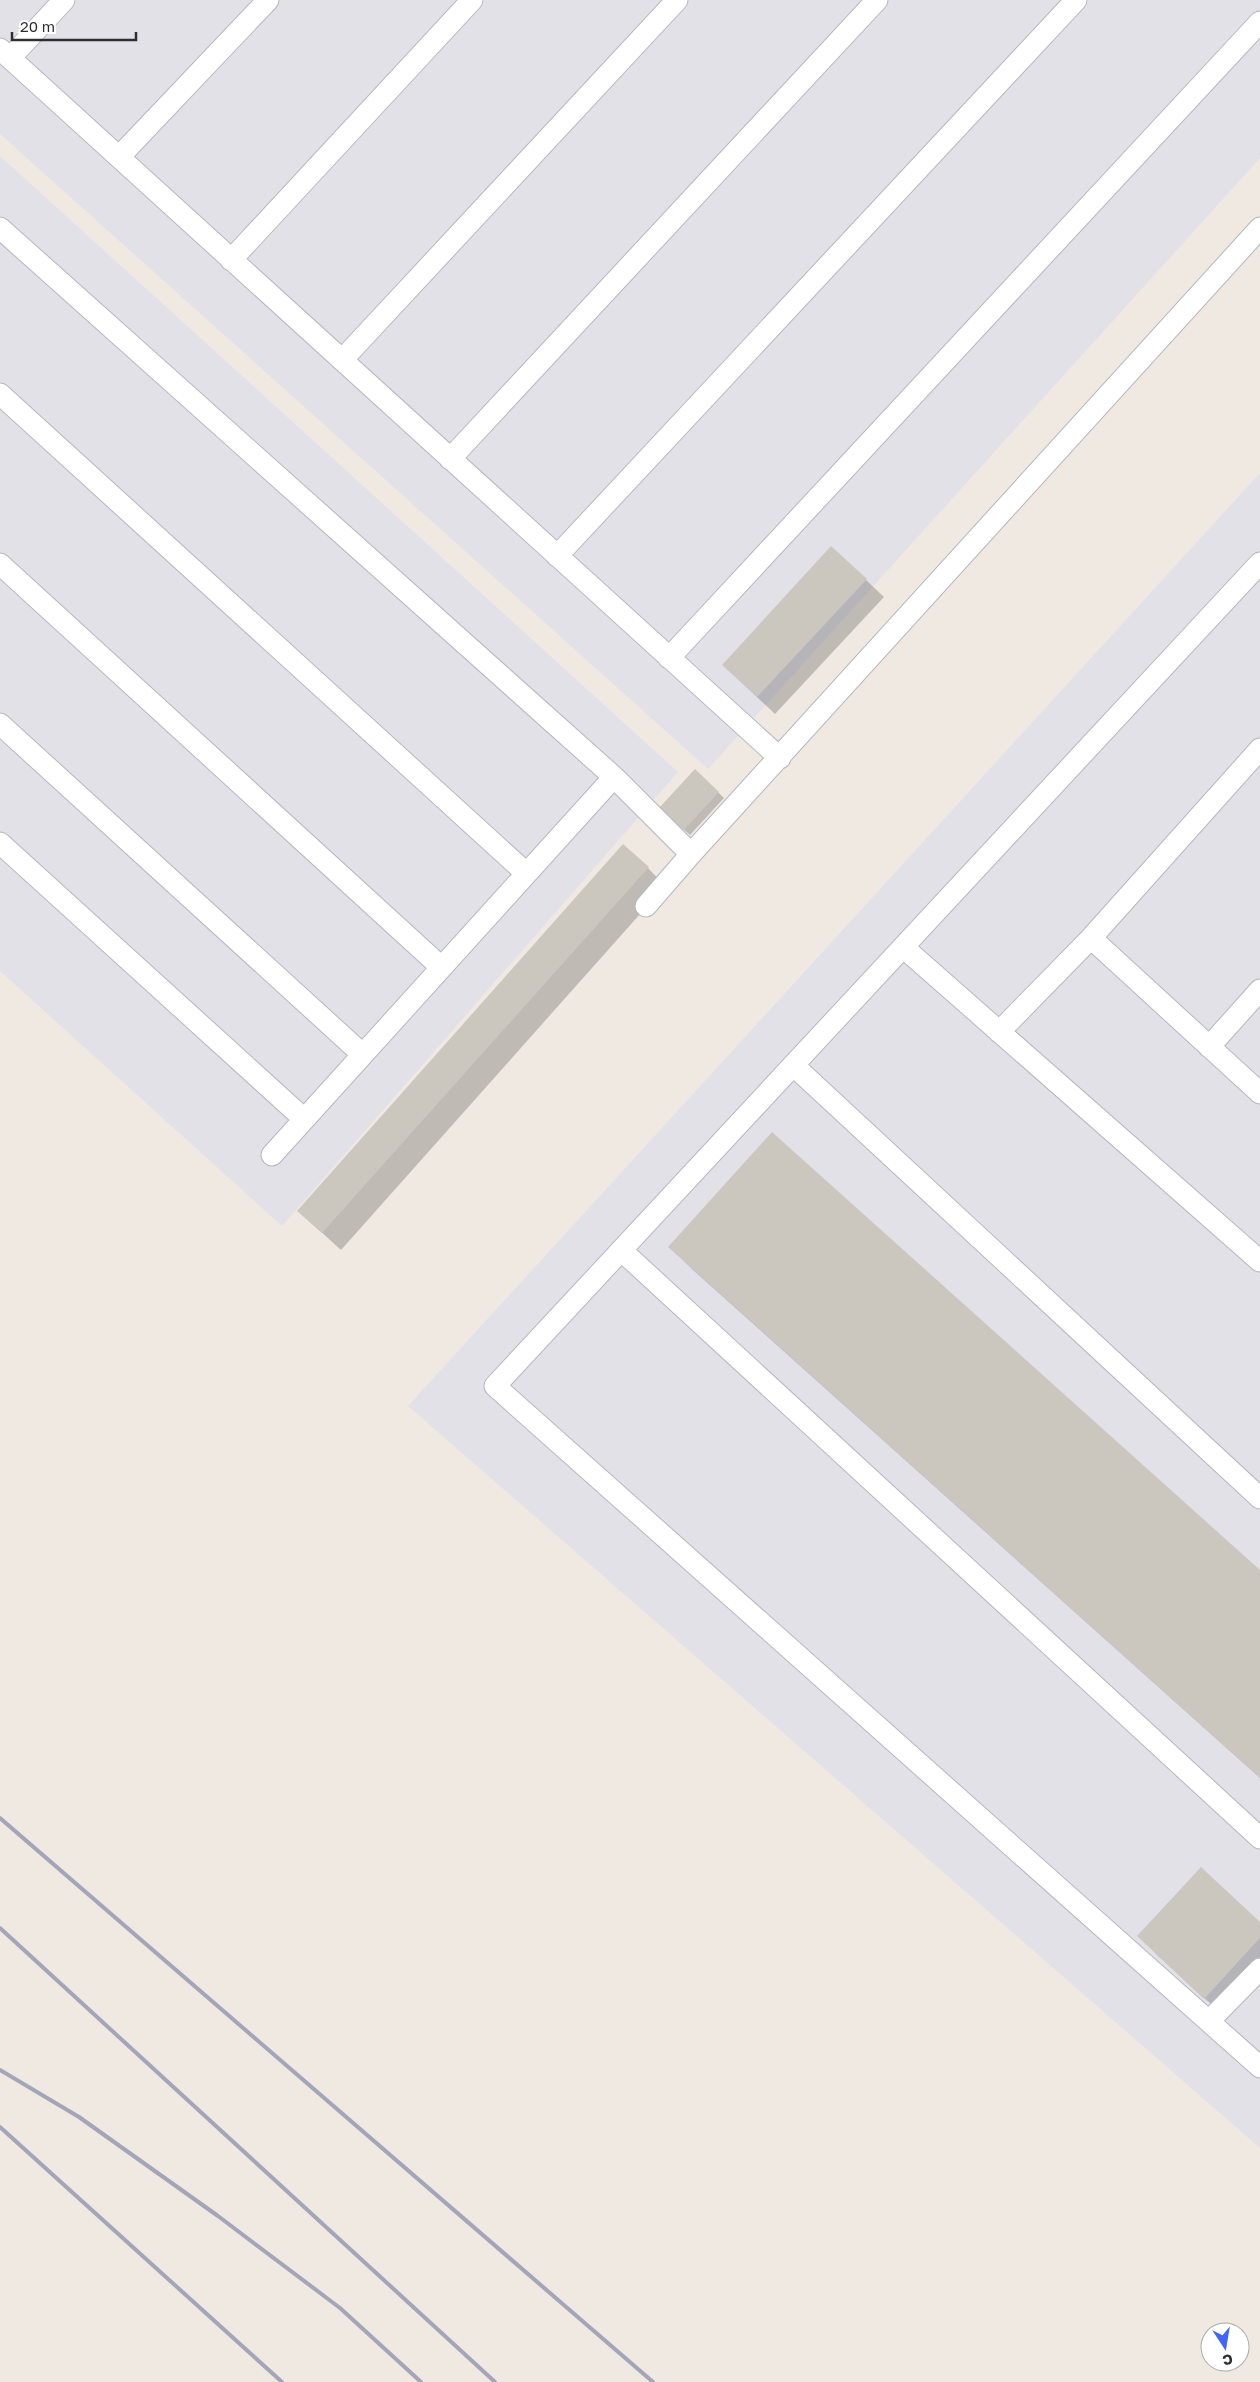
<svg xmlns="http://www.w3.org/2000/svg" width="1260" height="2382" font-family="'Golos Text',sans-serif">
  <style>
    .industrial { fill: #e3e1e8 }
    .shadow { fill: #0003 }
    .building { fill: #cbc7bf }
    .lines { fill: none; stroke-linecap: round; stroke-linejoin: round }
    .lane-casing { stroke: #b4b7c1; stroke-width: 23 }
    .lane { stroke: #fff; stroke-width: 21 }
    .rail { stroke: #a3a6b8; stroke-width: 4 }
  </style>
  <rect width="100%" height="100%" fill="#efe9e1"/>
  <path class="industrial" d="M0 0H1260V158L708 769 0 134Z
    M0 156 678 772 282 1226 0 971Z
    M1260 473V2148L408 1406Z"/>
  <path class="shadow" d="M866 580 884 597 775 714 723 665Z
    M695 770 724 798 690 835 666 814Z
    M648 868 665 886 341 1250 298 1211Z
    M670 1247 1260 1572V1778L693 1270Z
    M1260 1923V1975L1223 2015 1156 1954Z"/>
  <path class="building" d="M831 546 867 579 757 697 722 665Z
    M695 769 719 792 684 830 659 808Z
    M623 844 649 867 322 1233 297 1211Z
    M772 1132 1260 1570V1778L668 1247Z
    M1201 1867 1260 1922V1938L1204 1999 1137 1936Z"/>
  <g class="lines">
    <defs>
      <path id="lane" d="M0 49 780 758
        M10 58 64 0
        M119 157 268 0
        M0 228 614 777 691 854
        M231 260 472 0
        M342 360 677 0
        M0 394 526 873
        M450 459 877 0
        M557 556 1076 0
        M1260 563 495 1386 1260 2067
        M0 564 441 967
        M669 658 1260 22
        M0 724 362 1054
        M0 843 304 1119
        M646 906 691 854 1260 228
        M1091 938 1260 749
        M903 947 1260 1261
        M999 1032 1091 938 1260 1093
        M1209 1047 1260 990
        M793 1065 1260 1498
        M272 1155 614 777
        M621 1250 1260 1838
        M1209 2021 1260 1969"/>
    </defs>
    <use href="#lane" class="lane-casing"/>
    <use href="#lane" class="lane"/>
    <path class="rail" d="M0 1818 653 2382
      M0 1928 495 2382
      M0 2070 79 2117 218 2216 340 2308 421 2382
      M0 2127 282 2382"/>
  </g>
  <g transform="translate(1225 2347) rotate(168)"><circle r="24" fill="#ffffff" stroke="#ababab"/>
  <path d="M0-4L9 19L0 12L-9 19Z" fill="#4264fb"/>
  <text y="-8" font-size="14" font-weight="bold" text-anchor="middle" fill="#2e2e2e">С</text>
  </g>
  <path d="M12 32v8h124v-8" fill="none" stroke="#2e2e2e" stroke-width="2.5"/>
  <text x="20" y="32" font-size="15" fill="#2e2e2e" stroke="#ffffff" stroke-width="4" paint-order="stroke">20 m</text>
</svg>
